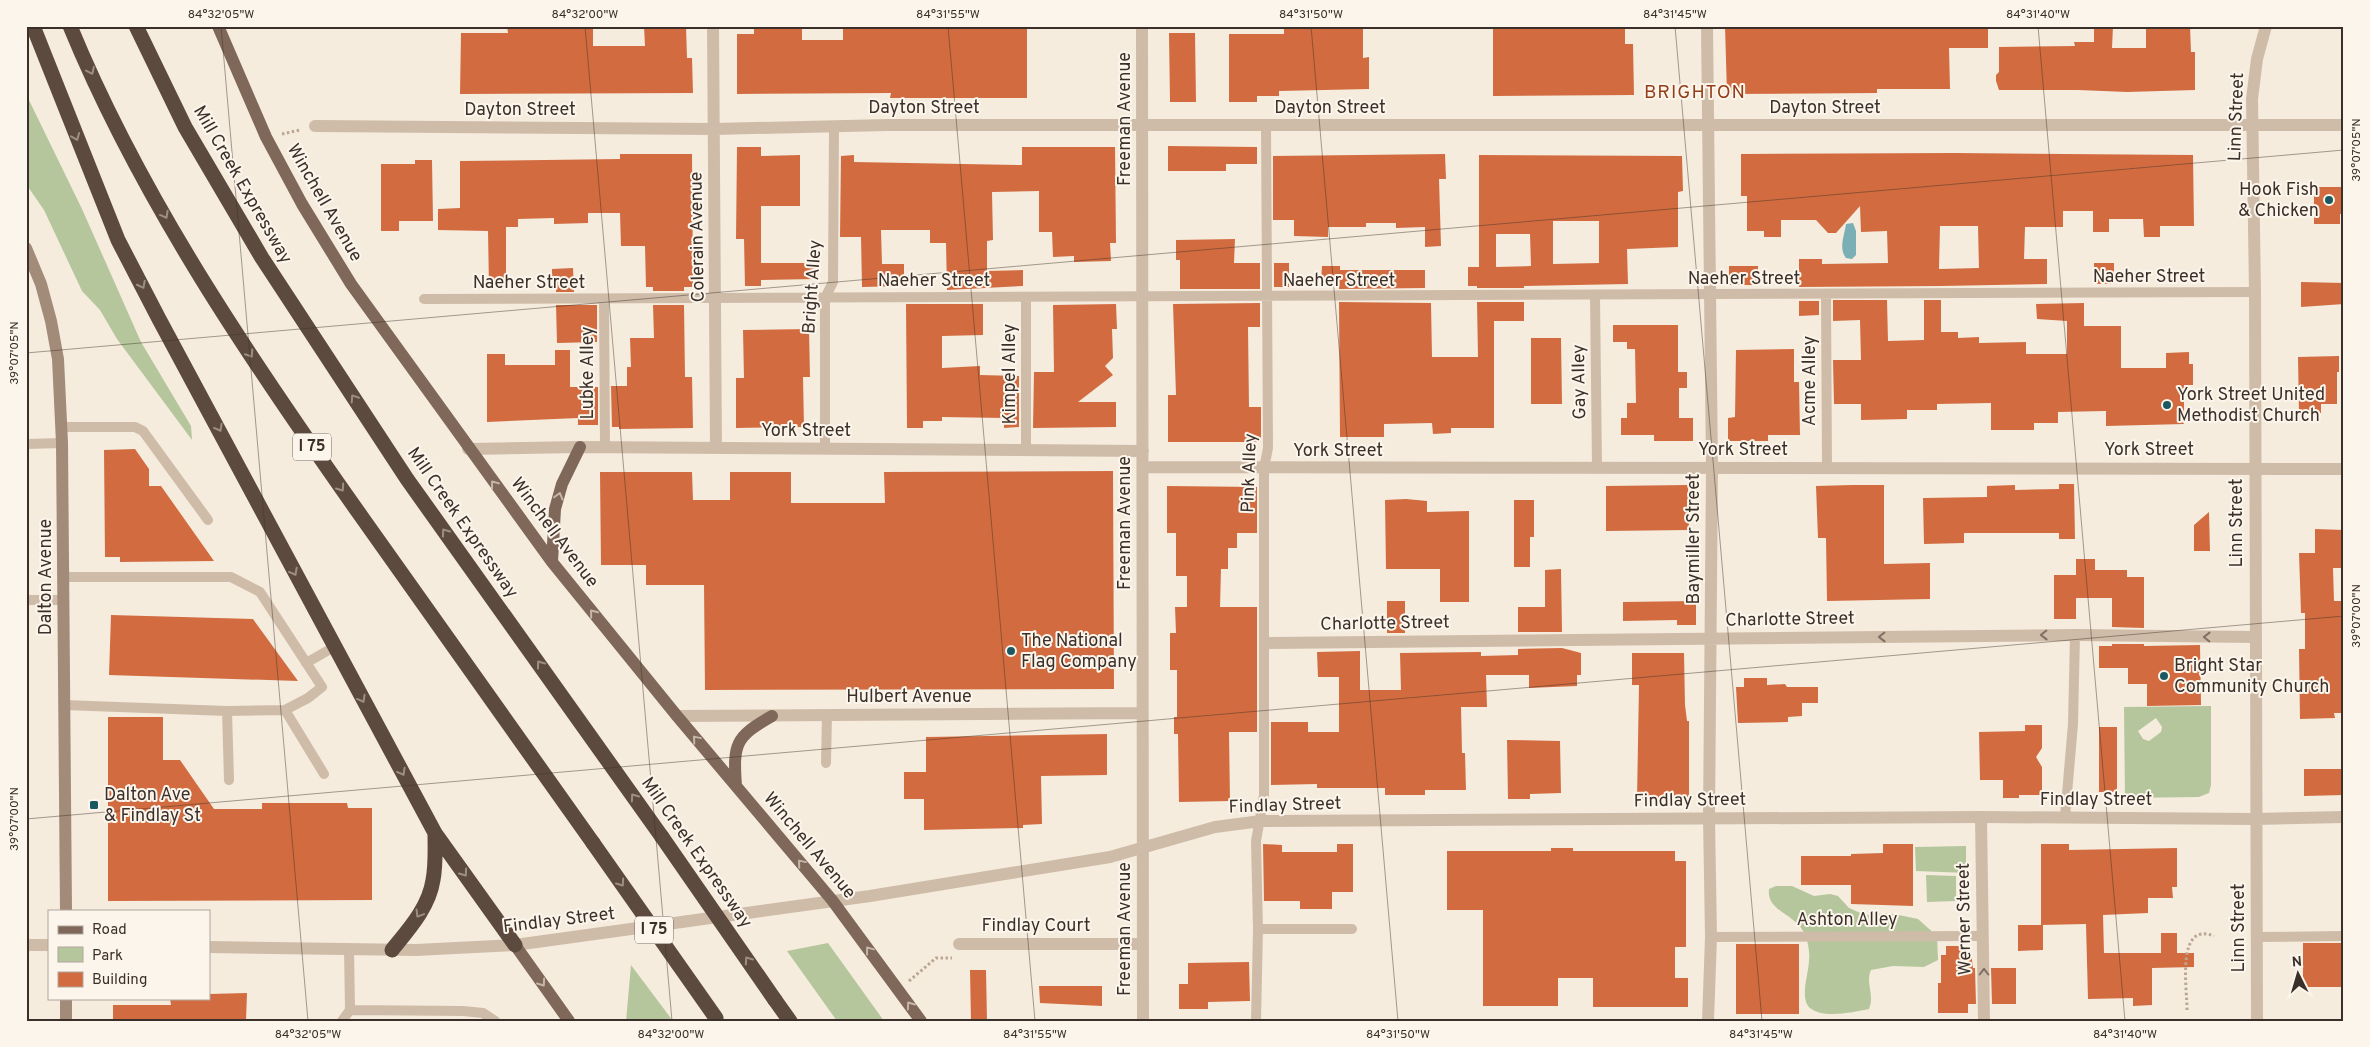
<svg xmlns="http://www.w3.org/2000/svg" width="2370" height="1047" font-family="Overpass,sans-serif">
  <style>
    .green { fill: #b5c69c; fill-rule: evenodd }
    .water { fill: #7aafb6 }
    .building { fill: #d26c40; fill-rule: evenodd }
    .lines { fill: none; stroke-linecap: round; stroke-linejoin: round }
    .path { stroke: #bba692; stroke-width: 3; stroke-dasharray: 2.5 2.5; stroke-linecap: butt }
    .service { stroke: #cfbca8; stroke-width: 10 }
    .minor { stroke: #cfbca8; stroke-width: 12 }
    .tertiary { stroke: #cfbca8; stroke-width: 12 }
    .secondary { stroke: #a38b79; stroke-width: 12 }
    .primary { stroke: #7f6859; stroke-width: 12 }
    .motorway { stroke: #5d4a3f; stroke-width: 15 }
    .motorway-bridge { stroke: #5d4a3f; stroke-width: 15 }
    .oneway { stroke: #9d8e84 }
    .oneway2 { stroke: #c4b6aa }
    .oneway3 { stroke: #7e6f62 }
    .ticks { fill: none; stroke: #3b3029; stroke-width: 1; stroke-opacity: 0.45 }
    .poi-dot { fill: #1a5962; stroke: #fcf5ec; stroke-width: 2 }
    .labels { text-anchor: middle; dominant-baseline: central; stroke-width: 4; stroke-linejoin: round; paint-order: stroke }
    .shield { fill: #fcf5ec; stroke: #756b64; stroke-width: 1 }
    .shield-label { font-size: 16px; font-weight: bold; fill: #3b3029 }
    .street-label { font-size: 18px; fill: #3b3029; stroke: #fcf5ec }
    .poi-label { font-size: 18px; fill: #3b3029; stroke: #fcf5ec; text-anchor: start }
    .neighbourhood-label { font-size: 19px; letter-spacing: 1px; fill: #933e19; stroke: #fcf5ec }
    .neatline { fill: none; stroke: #3b3029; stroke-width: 2 }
    .ticks-label { font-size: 12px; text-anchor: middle; fill: #3b3029 }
  </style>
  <rect width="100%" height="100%" fill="#f5ecde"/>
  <path class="green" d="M26 94 82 209 141 342 191 426 192 440 117 339 100 310 82 291 44 210 26 184Z
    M2211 706V785L2209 793 2199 797 2125 798 2124 707ZM2156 718 2162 727 2161 732 2149 741 2143 739 2138 731Z
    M1966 846V873L1916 871 1915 847Z
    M1926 875 1956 876V901L1927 902Z
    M1776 886H1792L1814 896 1830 894 1838 896 1849 908 1865 915 1889 913 1918 919 1937 936 1938 960 1924 967 1893 966 1871 970C1865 983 1875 995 1869 1009 1854 1012 1823 1019 1810 1008 1799 998 1809 973 1809 960 1810 953 1808 943 1806 937 1798 913 1766 913 1769 889Z
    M828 943 884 1021H837L787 951Z
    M631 965 673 1021H626Z"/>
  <path class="water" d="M1853 223 1856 231V255L1852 259 1846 258C1838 248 1845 234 1846 224Z"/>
  <path class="building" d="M507 26H593V46H645L644 26H686L687 58H692L693 93 460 94 461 33H508Z
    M754 26H802V40H843V26H1027V98H890L891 93 737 94V34H754Z
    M1284 26H1363V58L1369 57V89L1279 91V96H1257V102H1229V34H1284Z
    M1493 26H1625V44H1633L1634 95 1493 96Z
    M1725 26H1988V48H1949L1950 89H1877V93L1727 94Z
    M2094 26H2113L2112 48H2146V26H2190L2191 52H2195V90L2127 92 2078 90H1999L1996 81V75L1999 72V47L2075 46 2074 42H2094Z
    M1169 33H1195L1196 102H1170Z
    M1168 146 1257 147V164H1226V171H1168Z
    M737 147H761V156L800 155V206H761V263H815V279L761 280V286H745L744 239H736Z
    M1022 147H1115L1116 243H1110L1111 261 1074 262V256L1053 257 1052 232H1039V191L992 192 993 240 987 241V271L1023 270V286L947 290 946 243H930V230H881L882 264H904V286L862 287 861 237H840L841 156 854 155V162L1022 165Z
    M1954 153 2193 155 2194 226H2160V237H2144L2143 219H2109V232H2093V211H2063V227H2025L2024 259H2047V284L1941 286 1799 287V259H1822V264L1888 263 1887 231 1861 232 1860 206 1836 233H1828L1816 220H1781V237H1764V231H1747V196H1741V154ZM1940 226H1978L1979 268 1939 269Z
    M620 154H692L693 287H684V291H653V287H646L645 246H621L620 213H588V223L554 224V218L518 219V227H506V286L489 287 488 231 438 230V209L460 208V161L620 159Z
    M1445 154 1446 179H1439L1441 246 1425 247V227L1396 228V223H1366V227H1328V237L1294 236V220H1273V156Z
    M1479 155 1682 156 1683 191 1678 192V247L1627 249 1628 284 1524 286V288H1477V286H1468V267H1479ZM1553 221H1599V263L1553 264ZM1496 234H1530L1531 266 1496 267Z
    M415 160H432L433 221H399V231H381V164H415Z
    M2314 187H2344V214H2340V224H2314Z
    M1235 239 1234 263H1260V289H1180V260H1176V240Z
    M1274 263H1289V287H1274Z
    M2094 263H2114V284H2094Z
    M1322 266H1340V270H1425V288L1339 289V285H1321Z
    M1729 266H1758V285H1729Z
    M573 268 574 292H556V288H552V269Z
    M2301 282 2344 283V304L2301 307Z
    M1833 300H1887L1888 341 1924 340V300H1941V332H1958V338L1979 337V343L2026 342V354H2067V321L2037 319 2036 304 2084 303V326H2121V368H2166V353L2189 352V364H2193V385H2184V424L2106 426V411L2058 412V423H2034V430H1991V403L1937 404V410H1907V419L1861 420V404H1834L1833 360H1861L1860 320 1833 321Z
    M1799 301H1819V315L1799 316Z
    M1339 302 1431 303 1432 357H1478L1477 302H1524V321H1494V428H1451V433L1433 434 1432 423 1384 424V437H1340Z
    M1260 303V327H1248L1249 407H1261V442H1168V395H1176L1173 304Z
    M906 304H983V335L942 336V368L980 366V375L1019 376V427L1004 428V418L942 417V421H923V428H907Z
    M1116 304 1117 329H1112L1113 358 1105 366 1113 375 1078 402H1116V427L1033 428 1034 372H1054L1053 305Z
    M556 305H597V342L557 343Z
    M653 305H684L685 377H692L693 428 619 429V427H612L611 386H627V367H631L630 338H654Z
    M1613 325H1678V372H1687V388H1679V418H1693V441H1654V435H1621V418H1627V403H1636L1635 349H1627V342H1613Z
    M809 329 810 377H803L804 427 736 428V378H744L743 330Z
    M1531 338H1561L1562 404H1531Z
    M1794 349V382H1799L1800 435H1768V441H1728V418L1735 417 1736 350Z
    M555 350H570V387H598V425H578V418L487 422V354H505V365H555Z
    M2339 356V372H2337V404H2321V413H2299L2298 357Z
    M135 449 149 469V486H161L214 561 120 562V557H105L104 450Z
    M1113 471 1114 689 705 690 704 585H646V565H601L600 472H692L693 500H730V472H791V503H885L884 472Z
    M2059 484H2074L2075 539H2059V533H1964V543L1924 544 1923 498 1987 497V486L2015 485V490L2059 489Z
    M1688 485 1689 530 1606 531V486Z
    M1852 485H1884V564L1930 563V599L1827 601 1826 538H1818L1816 486Z
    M1167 486 1257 487V533H1237V548H1228V569H1221L1220 607H1257V732H1229L1230 801 1179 802 1178 734H1174V717H1177V670H1170V633H1176L1175 607H1187V576H1176V533H1167Z
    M1406 499 1427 501V512L1469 511V602H1440V569H1386L1385 500Z
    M1514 500H1534V537H1530V567H1514Z
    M2209 512 2210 551H2194V525Z
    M2315 529 2344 530V568H2333L2334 601H2344V713H2334L2335 718 2300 719 2299 649H2305V613H2301L2299 553H2315Z
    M2076 559H2095V570H2127V577H2144V628L2112 627V598H2076V619H2054V575H2076Z
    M1561 569 1562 632H1518V607H1545V570Z
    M1387 601H1405V633H1387Z
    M1696 601V625H1677V620L1623 621V602Z
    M111 615 253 619 298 681 109 675Z
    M2112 644H2144V646L2200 645 2201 705 2147 706V684H2128V668H2099V646H2112Z
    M1562 648 1581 653V675H1577V686L1529 688V675H1486L1487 707H1461L1462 753H1465L1466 790H1425V795H1385V788H1317V784L1271 785V722H1308V732H1339V677H1318L1317 652 1360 651V690H1401L1400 653 1481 652V656L1518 655V649Z
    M1632 653H1684L1685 705 1687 721H1689V799L1637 800 1639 685H1632Z
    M1744 678H1767V685L1785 684 1787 687H1818V703H1802V716L1788 717V722L1738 723 1736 687H1744Z
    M108 717H163V760H180L214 809H262V803H347L348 808H372V900L108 901Z
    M2025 725H2042V748L2036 757 2042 767V795H2019V798H2003V780H1980L1979 732 2025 731Z
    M2099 727H2117V792H2099Z
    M1107 734V775L1041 776 1042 824 1023 825V828L924 830V799H904V772H926V737Z
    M1507 740 1560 741 1561 793 1530 794V799H1508Z
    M2304 769H2344V795L2304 796Z
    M1263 844 1282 845V852H1337V844H1353V892H1332V909H1300V901H1264Z
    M1883 844H1913V906L1851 904V885H1801V856H1851V854L1883 853Z
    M2041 844H2069V850L2177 848V887H2172L2173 898H2148V913L2103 915 2104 953H2161V933H2177V953H2194V967L2152 968V1005L2133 1006V998L2088 999 2086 924 2041 925Z
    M1551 848H1573V851H1675V861H1686V947H1675V978H1688V1007H1593V978H1558V1006H1483V910H1447V851H1551Z
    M2018 925H2043V950L2018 951Z
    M2303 943H2344V987H2303Z
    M1736 944H1799V1014H1736Z
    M1946 946H1970L1973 968H1975L1976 1004H1968V1013H1938V983H1941V955H1946Z
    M1249 962 1250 1001 1208 1002V1009H1179V984H1188V963Z
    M1991 968H2016V1004H1992Z
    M970 970H986L987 1021H971Z
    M1039 986H1102V1006L1040 1003Z
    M247 993 246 1021H113V1005H171L170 998H209V994Z"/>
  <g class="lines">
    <path class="path" d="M282 134 300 130
      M909 981 936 958H952
      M2187 1010C2187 987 2176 921 2214 936"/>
    <path class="service" d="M1826 295 1827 468
      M1595 296 1597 467
      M1026 297V450
      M424 299 2255 292
      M604 300 605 447
      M62 427H135L143 431 208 520
      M26 444 62 443
      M825 448V298L833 282 834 127
      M63 577H231L260 592 322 687 308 698 285 710 227 711 64 705
      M26 600H63
      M306 663 334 647
      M285 710 324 774
      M227 711 229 780
      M826 763 827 715
      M2065 817 2073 724 2075 635
      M1258 929H1352
      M1711 937 1983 936
      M2257 937 2344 936
      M349 949 350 1010 463 1011 483 1013 495 1021
      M342 1021 350 1010
      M1256 1021 1258 929 1256 841 1264 795V468L1268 448 1266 125"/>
    <path class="minor" d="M713 26 716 448
      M1142 26 1143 1021
      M1707 26 1712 468 1709 818 1711 937 1708 1021
      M315 126 714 129 887 125H2344
      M468 449 580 447 1143 451
      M1143 467 2344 469
      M1265 643 2075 635 2255 637
      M677 716 1141 713
      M1981 817 1984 1021
      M959 944H1142
      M26 945H49"/>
    <path class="tertiary" d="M209 947 416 950 515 945 870 896 1110 857 1215 827 1261 821 1981 817 2255 819 2344 817
      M2257 1021 2255 292 2252 99 2257 59 2266 26"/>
    <path class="secondary" d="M26 248 41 284 51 321 58 359 62 443 66 911
      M66 998V1021"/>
    <path class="primary" d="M218 26 266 137 302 204 351 284 552 562 677 716 832 900 921 1021
      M552 562 555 509 562 484 580 447
      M736 786C733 744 735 737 772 716
      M515 945 569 1021"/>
    <path class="motorway" d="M33 26 118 240 159 319 435 833 515 945
      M70 26C142 201 253 363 361 516 439 625 516 734 593 843
      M136 26 185 127 262 258 407 479 662 837
      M392 950C409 929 429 907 433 880 436 865 435 848 435 833
      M775 1000 790 1021"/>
    <path class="motorway-bridge" d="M662 837 775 1000
      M593 843 716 1018"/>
  </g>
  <defs><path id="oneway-chevron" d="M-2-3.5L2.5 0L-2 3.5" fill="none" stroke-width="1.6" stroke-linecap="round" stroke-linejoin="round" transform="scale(1.25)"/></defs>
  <g class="oneway">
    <use href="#oneway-chevron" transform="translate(91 71) rotate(65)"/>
    <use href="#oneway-chevron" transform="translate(76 137) rotate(68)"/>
    <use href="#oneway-chevron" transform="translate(165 215) rotate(61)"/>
    <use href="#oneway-chevron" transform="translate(142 285) rotate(63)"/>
    <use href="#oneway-chevron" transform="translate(250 354) rotate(57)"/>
    <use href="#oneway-chevron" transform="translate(354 398) rotate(-123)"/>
    <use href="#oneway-chevron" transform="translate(219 428) rotate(61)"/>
    <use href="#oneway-chevron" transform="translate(341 488) rotate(55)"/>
    <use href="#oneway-chevron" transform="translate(445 532) rotate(-126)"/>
    <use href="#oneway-chevron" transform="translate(294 572) rotate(62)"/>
    <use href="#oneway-chevron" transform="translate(540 664) rotate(-126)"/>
    <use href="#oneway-chevron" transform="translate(362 699) rotate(61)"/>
    <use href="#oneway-chevron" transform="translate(402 772) rotate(61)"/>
    <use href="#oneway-chevron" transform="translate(634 797) rotate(-125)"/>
    <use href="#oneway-chevron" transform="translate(464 873) rotate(54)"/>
    <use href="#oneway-chevron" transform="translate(621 883) rotate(55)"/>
    <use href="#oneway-chevron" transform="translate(419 914) rotate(121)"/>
    <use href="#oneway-chevron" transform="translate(748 960) rotate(-125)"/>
  </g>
  <g class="oneway2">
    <use href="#oneway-chevron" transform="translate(494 484) rotate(-127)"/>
    <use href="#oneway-chevron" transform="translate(559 496) rotate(-75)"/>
    <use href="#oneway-chevron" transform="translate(593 613) rotate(-129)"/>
    <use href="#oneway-chevron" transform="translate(696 739) rotate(-130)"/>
    <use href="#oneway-chevron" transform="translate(801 863) rotate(-130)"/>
    <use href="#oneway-chevron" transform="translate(869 950) rotate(-127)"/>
    <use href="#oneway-chevron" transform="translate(542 983) rotate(55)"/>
    <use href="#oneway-chevron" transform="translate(910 1005) rotate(-125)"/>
  </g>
  <g class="oneway3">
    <use href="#oneway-chevron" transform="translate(2044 635) rotate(179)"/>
    <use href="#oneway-chevron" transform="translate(1882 637) rotate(179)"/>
    <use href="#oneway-chevron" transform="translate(2207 637) rotate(-179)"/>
    <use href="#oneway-chevron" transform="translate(1984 972) rotate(-90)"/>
  </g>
  <path class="ticks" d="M221 26 308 1021M585 26 672 1021M948 26 1035 1021M1311 26 1398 1021M1675 26 1762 1021M2038 26 2125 1021M26 353 2344 150M26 819 2344 616"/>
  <g class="poi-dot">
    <circle cx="2329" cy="200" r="5"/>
    <circle cx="2167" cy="405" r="5"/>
    <circle cx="1011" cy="651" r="5"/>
    <circle cx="2164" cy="676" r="5"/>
    <rect x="89" y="800" width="10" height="10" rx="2.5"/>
  </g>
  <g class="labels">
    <g class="shield">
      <rect x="293" y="433.5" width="38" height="27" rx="4"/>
      <rect x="635" y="916.5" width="38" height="27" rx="4"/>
    </g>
    <g class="shield-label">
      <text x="312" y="447">I 75</text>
      <text x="654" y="930">I 75</text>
    </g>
    <g class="street-label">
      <text x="924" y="108">Dayton Street</text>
      <text x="1330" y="108">Dayton Street</text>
      <text x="1825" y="108">Dayton Street</text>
      <text x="520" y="110">Dayton Street</text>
      <text transform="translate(2237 117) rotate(-88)">Linn Street</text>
      <text transform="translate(1125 119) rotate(-90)">Freeman Avenue</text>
      <text transform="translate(242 185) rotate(60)">Mill Creek Expressway</text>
      <text transform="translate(324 203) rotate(60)">Winchell Avenue</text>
      <text transform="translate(698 237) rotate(-91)">Colerain Avenue</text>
      <text x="2149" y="277">Naeher Street</text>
      <text x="1744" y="279">Naeher Street</text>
      <text x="934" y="281">Naeher Street</text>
      <text x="1339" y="281">Naeher Street</text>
      <text x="529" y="283">Naeher Street</text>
      <text transform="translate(813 287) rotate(-86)">Bright Alley</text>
      <text transform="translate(588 373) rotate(-90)">Lubke Alley</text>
      <text transform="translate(1010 374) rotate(-90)">Kimpel Alley</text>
      <text transform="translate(1810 381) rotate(-90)">Acme Alley</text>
      <text transform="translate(1580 382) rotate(-91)">Gay Alley</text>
      <text x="806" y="431">York Street</text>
      <text x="1743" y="450">York Street</text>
      <text x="2149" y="450">York Street</text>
      <text x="1338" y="451">York Street</text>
      <text transform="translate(1250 473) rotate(-88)">Pink Alley</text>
      <text transform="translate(462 523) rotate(55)">Mill Creek Expressway</text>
      <text transform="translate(1125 523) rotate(-90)">Freeman Avenue</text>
      <text transform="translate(2237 523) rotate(-90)">Linn Street</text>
      <text transform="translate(554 533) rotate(53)">Winchell Avenue</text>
      <text transform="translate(1694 539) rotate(-90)">Baymiller Street</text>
      <text transform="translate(46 577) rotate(-90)">Dalton Avenue</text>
      <text transform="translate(1790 620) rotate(-1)">Charlotte Street</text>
      <text transform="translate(1385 624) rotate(-1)">Charlotte Street</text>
      <text x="909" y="697">Hulbert Avenue</text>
      <text x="2096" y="800">Findlay Street</text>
      <text transform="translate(1690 801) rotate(-1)">Findlay Street</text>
      <text transform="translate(1285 806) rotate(-2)">Findlay Street</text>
      <text transform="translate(809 846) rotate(50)">Winchell Avenue</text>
      <text transform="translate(696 853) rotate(55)">Mill Creek Expressway</text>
      <text transform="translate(1965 919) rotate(-91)">Werner Street</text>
      <text x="1847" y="920">Ashton Alley</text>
      <text transform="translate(559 921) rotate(-7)">Findlay Street</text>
      <text x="1036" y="926">Findlay Court</text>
      <text transform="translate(2239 928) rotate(-90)">Linn Street</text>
      <text transform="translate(1125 929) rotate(-90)">Freeman Avenue</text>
    </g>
    <g class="poi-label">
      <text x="2319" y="190" text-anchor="end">Hook Fish<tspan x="2319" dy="21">&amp; Chicken</tspan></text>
      <text x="2177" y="395">York Street United<tspan x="2177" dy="21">Methodist Church</tspan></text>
      <text x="1021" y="641">The National<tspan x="1021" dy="21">Flag Company</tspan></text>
      <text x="2174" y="666">Bright Star<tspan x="2174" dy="21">Community Church</tspan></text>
      <text x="104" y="795">Dalton Ave<tspan x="104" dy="21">&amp; Findlay St</tspan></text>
    </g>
    <g class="neighbourhood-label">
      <text x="1695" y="93">BRIGHTON</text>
    </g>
  </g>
  <rect width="2370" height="1047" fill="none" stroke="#fcf5ec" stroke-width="55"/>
  <rect x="48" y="910" width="162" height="90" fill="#fcf5ec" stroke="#afa69e"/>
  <rect x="58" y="926" width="25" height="8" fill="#7f6859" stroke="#afa69e"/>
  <text x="92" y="934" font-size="15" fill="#3b3029">Road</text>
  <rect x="58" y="947" width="25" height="15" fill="#b5c69c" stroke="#afa69e"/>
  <text x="92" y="960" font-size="15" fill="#3b3029">Park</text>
  <rect x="58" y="972" width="25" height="15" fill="#d26c40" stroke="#afa69e"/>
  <text x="92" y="984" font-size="15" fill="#3b3029">Building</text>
  <g transform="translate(2298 974) rotate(355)" stroke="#fcf5ec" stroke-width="4" paint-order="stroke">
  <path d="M0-4L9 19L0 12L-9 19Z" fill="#3b3029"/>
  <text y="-8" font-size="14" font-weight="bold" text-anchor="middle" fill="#3b3029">N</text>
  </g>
  <rect x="28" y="28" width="2314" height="992" class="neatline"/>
  <g class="ticks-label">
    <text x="221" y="18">84°32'05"W</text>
    <text x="585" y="18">84°32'00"W</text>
    <text x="948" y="18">84°31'55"W</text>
    <text x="1311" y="18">84°31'50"W</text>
    <text x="1675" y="18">84°31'45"W</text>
    <text x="2038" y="18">84°31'40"W</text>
    <text transform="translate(2356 150) rotate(-90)" y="4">39°07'05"N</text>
    <text transform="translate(14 353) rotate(-90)" y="4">39°07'05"N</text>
    <text transform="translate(2356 616) rotate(-90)" y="4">39°07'00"N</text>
    <text transform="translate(14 819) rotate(-90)" y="4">39°07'00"N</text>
    <text x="308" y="1038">84°32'05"W</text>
    <text x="671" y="1038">84°32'00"W</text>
    <text x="1035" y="1038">84°31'55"W</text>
    <text x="1398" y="1038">84°31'50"W</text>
    <text x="1761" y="1038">84°31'45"W</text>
    <text x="2125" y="1038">84°31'40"W</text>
  </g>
</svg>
